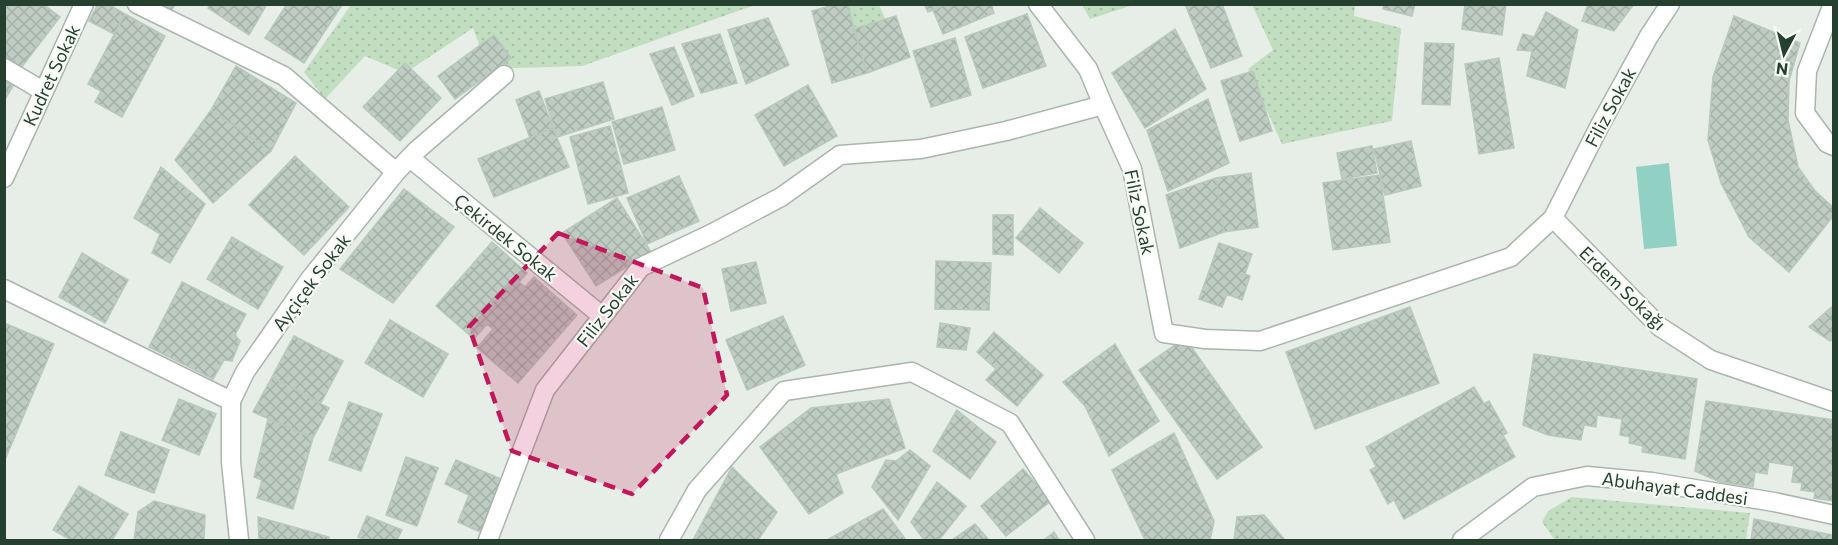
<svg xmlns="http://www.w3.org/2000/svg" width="1838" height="545" font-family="Commissioner,sans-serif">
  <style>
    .grass { fill: url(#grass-dots) }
    .water { fill: #90d1c4 }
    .building { fill: url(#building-cross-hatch); stroke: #b8c8bc; stroke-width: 1.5 }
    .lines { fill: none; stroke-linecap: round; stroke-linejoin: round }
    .street-casing { stroke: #a8b6ac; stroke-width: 21 }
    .street { stroke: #fff; stroke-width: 18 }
    .marked { fill: #c2185b; fill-opacity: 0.2; stroke: #c2185b; stroke-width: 4.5; stroke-dasharray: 12 8; stroke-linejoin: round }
    .labels { text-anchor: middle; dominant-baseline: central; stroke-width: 4.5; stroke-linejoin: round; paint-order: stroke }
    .street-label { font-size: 18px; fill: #25402f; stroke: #f7faf7 }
  </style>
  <defs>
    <pattern id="grass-dots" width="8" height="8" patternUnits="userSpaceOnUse" patternTransform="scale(1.5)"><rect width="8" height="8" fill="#c2dec0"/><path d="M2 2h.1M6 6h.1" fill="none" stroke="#a7c0a5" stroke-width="1.8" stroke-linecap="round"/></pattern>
    <pattern id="building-cross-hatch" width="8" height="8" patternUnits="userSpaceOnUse" patternTransform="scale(1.5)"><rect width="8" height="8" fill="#beccc2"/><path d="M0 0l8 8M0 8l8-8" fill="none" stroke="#a3b0a7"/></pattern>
  </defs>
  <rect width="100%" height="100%" fill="#e6eee7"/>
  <path class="grass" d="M351 5H755L582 66 488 69 473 28 405 73 365 56 325 99 304 72Z
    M831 5H879L892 34 844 25Z
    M1082 5H1133L1090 19Z
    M1252 5H1355L1354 16 1401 28 1392 121 1282 144 1248 69 1273 50Z
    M1572 497 1750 513 1746 540H1555L1542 522 1548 511Z"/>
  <path class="water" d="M1669 163 1677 246 1644 249 1636 167Z"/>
  <path class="building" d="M43 4 60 17 21 68 4 55V5Z
    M98 4H108L125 14 114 34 89 21Z
    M151 4H175L169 15Z
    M210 4H267L249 35 208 8Z
    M287 4 342 5 304 63 265 38Z
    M837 4H847L867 73 832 83 812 11Z
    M924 4H947L928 12Z
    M947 4H991L994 13 943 34 933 10Z
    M1185 4H1222L1242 56 1211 68Z
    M1384 4H1415L1412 16 1383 9Z
    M1465 4H1506L1502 35 1462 29Z
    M1588 4H1634L1614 31 1582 21Z
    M1546 12 1578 30 1565 88 1527 76 1532 51 1517 50 1523 34 1534 37Z
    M125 14 165 36 122 117 95 102 101 91 88 84Z
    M1027 14 1046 66 983 88 965 37Z
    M896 16 910 57 867 73 854 29Z
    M1734 16 1800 43 1789 81 1788 120 1798 167 1815 191 1834 208V215L1789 272 1749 237 1721 183 1708 140 1713 77Z
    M768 18 789 65 746 84 728 30Z
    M1175 29 1206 89 1145 128 1112 73Z
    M720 34 737 83 701 93 682 44Z
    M494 35 511 58 455 99 438 76Z
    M955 38 971 95 931 107 913 51Z
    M1425 43 1454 44 1450 105 1422 104Z
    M674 47 694 96 672 105 650 54Z
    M1499 58 1514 148 1479 154 1465 64Z
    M405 63 441 98 400 141 363 107Z
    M236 66 296 103 271 151 211 110Z
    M1253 71 1272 131 1240 141 1221 81Z
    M4 81 13 86 4 101Z
    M603 82 614 119 557 137 545 99Z
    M808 85 837 136 784 166 755 115Z
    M539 91 553 128 530 138 516 100Z
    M1208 99 1229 163 1168 191 1147 130Z
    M662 107 675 150 624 164 612 122Z
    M211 110 271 151 213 203 175 160Z
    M610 126 628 193 588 204 570 137Z
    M553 128 569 167 494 197 478 159Z
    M1411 141 1421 186 1385 195 1374 149Z
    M1372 146 1377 173 1342 179 1337 153Z
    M295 156 349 207 304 255 249 205Z
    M161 167 205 204 170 263 152 253 160 234 134 218Z
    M1251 173 1258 227 1224 232 1216 178Z
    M1380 175 1390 242 1333 250 1323 183Z
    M679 176 699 221 647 244 627 198Z
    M1216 178 1224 232 1180 248 1166 195Z
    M404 189 454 227 393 303 340 269Z
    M617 198 651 252 596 286 562 233Z
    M1040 208 1083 243 1059 273 1016 238Z
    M993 215H1013V255L993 254Z
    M232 237 283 267 258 309 207 279Z
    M492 242 527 273 519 282 525 287 534 277 577 315 518 383 477 348 493 329 487 324 474 339 436 306Z
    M1219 243 1252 254 1245 274 1250 276 1242 300 1227 294 1222 307 1199 299Z
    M82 253 128 280 105 323 59 297Z
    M936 261 991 263 989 310 935 309Z
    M756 262 766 303 731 311 722 269Z
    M182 282 246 314 235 335 240 341 232 361 224 360 213 379 149 347Z
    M1834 305V338L1830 341 1809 327Z
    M1410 307 1439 383 1315 429 1286 352Z
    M783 316 805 365 747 390 726 340Z
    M390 320 448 354 423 397 365 363Z
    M4 323 54 344 4 462Z
    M940 323 970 328 966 350 937 347Z
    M994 332 1043 375 1017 406 986 380 996 369 977 352Z
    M294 336 343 361 321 403 272 377Z
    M1185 338 1262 447 1217 479 1139 370Z
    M1115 344 1159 421 1109 456 1085 406 1063 382Z
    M1534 354 1697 379 1685 459 1642 452 1643 446 1629 443 1630 437 1620 435 1622 419 1597 415 1596 427 1584 425 1581 440 1548 435 1523 425Z
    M272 377 329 408 313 438 253 412Z
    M1474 387 1484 404 1489 401 1507 433 1503 435 1515 457 1404 519 1394 500 1388 504 1370 470 1376 467 1366 447Z
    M179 399 216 414 199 455 162 440Z
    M889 399 905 448 836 474 843 493 809 514 760 447 811 408Z
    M1706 401 1834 420V501L1814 498 1815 492 1801 490 1802 483 1792 482 1794 466 1769 462 1767 474 1755 472 1753 487 1720 482 1695 471Z
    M349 402 382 414 361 471 329 460Z
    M957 410 996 442 970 479 933 451Z
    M268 419 313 438 293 509 257 498 262 480 254 477Z
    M121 432 169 450 154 493 105 475Z
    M1174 433 1214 521 1210 540H1145L1112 470Z
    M910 450 930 466 898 520 872 487 886 460 896 461Z
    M406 457 438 468 417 526 386 515Z
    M456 460 508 482 485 534 458 522 469 495 445 484Z
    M732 467 777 512 758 540H693Z
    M1023 469 1051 501 1006 536 981 506Z
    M937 482 966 506 939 540H924L911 522Z
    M79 486 128 514 112 540H71L53 530Z
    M154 501 205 515 204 540H134L138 512Z
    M883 509 906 540H827Z
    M1264 515 1285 540H1234L1237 517Z
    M367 516 402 530 397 540H366L358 537Z
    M258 517 329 537V540H259Z
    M1754 519 1832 535 1831 540H1751Z
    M975 524 989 540H952Z
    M1054 532 1059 540H1044Z"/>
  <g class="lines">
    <defs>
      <path id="street" d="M137 4 284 76 396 172
        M1038 4 1088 69 1103 105
        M1833 4 1807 71 1805 113 1827 143 1834 146
        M4 68 43 91
        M410 158 602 316
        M4 178 84 4
        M1553 218 1660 327 1711 360 1834 402
        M4 289 231 401
        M239 540 231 462V401L245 372 310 279 396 172 416 151 504 75
        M488 540 545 390 641 267 711 234 781 197 840 155 921 149 1006 131 1103 105 1132 169 1164 333 1205 339 1260 341 1511 257 1553 218 1600 125 1649 36 1670 4
        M669 540 697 490 784 391 912 372 1010 423 1085 540
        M1462 540 1533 487 1587 476 1652 482 1774 502 1834 515"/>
    </defs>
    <use href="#street" class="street-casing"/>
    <use href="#street" class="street"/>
  </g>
  <path class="marked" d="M558 233 703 288 727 395 632 494 512 451 469 327Z"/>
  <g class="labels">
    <g class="street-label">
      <text transform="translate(51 75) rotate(-65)">Kudret Sokak</text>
      <text transform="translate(1610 107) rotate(-62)">Filiz Sokak</text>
      <text transform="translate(1140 212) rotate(78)">Filiz Sokak</text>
      <text transform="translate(506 237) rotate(39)">Çekirdek Sokak</text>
      <text transform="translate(311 282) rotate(-53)">Ayçiçek Sokak</text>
      <text transform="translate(1623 288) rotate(44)">Erdem Sokağı</text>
      <text transform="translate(607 310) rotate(-52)">Filiz Sokak</text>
      <text transform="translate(1675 488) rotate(8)">Abuhayat Caddesi</text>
    </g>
  </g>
  <rect width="1838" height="545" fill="none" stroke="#25402f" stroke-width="12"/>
  <g transform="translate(1784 54) rotate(187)" stroke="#f7faf7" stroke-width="4.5" paint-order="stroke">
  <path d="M0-4.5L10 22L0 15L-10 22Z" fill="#25402f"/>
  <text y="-9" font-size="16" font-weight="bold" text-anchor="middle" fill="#25402f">N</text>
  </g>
</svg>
